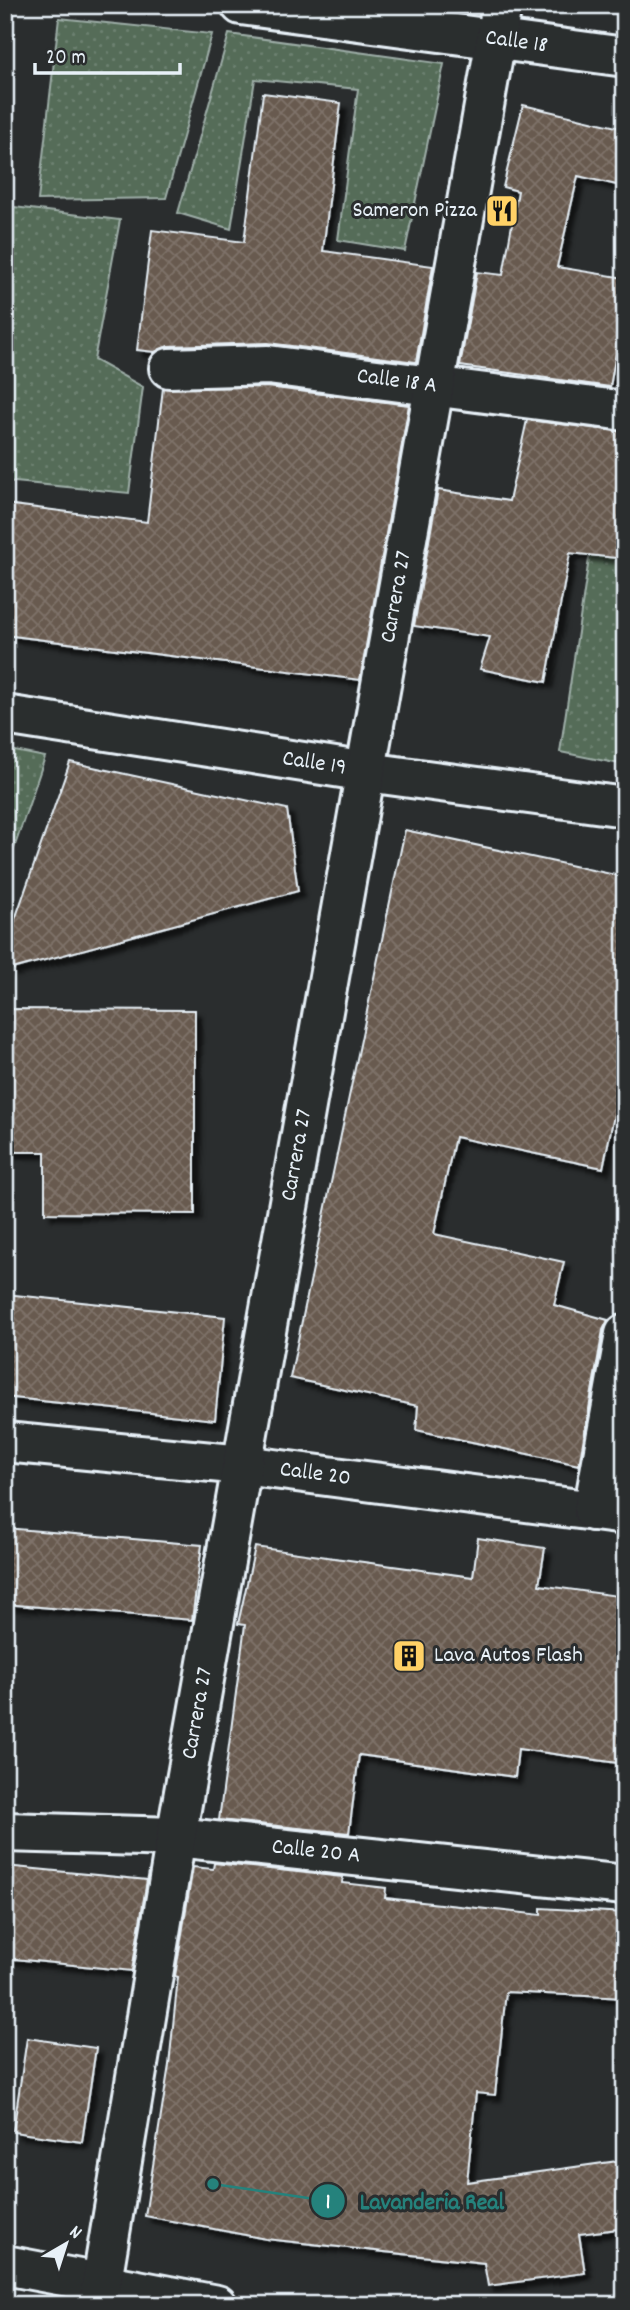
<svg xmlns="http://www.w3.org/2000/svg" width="630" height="2310" font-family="Dekko,sans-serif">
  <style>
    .green { fill: url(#green-dots); stroke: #9eaea8; stroke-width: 2 }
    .building { fill: url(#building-cross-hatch); stroke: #e8f1f8; stroke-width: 2; filter: url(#shadow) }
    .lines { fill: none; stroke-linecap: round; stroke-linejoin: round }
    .minor-casing { stroke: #e8f1f8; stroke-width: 44 }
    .minor { stroke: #2a2d2e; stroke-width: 38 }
    .labels { text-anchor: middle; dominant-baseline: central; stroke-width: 6; stroke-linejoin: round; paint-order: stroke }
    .street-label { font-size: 23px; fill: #e8f1f8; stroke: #2a2d2e }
    .poi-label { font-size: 23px; fill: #e8f1f8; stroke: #2a2d2e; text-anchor: end }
    .leader { fill: none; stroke: #25827c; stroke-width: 2.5 }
    .callout-dot { fill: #25827c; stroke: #2a2d2e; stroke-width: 2.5 }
    .mark-label { font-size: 21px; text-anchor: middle; font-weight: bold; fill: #fff }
    .callout-label { font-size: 24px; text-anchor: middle; font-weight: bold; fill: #25827c; stroke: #2a2d2e; stroke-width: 6; stroke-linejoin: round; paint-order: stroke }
  </style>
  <defs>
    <pattern id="green-dots" width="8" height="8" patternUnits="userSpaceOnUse" patternTransform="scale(1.75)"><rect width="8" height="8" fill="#556c58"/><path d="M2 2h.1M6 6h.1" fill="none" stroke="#6d8171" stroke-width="1.8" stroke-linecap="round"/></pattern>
    <pattern id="building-cross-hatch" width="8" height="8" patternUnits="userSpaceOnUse" patternTransform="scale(1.75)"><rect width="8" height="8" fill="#685a4f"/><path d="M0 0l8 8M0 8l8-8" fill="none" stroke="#7e7269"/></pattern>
    <filter id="shadow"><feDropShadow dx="6" dy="6" stdDeviation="2" flood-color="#0009"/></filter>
  </defs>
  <rect width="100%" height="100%" fill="#2a2d2e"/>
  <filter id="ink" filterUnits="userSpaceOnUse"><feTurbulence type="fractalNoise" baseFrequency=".0143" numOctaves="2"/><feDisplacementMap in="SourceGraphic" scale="14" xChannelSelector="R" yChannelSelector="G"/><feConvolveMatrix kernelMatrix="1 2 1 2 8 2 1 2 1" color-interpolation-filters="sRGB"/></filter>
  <g filter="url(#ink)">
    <path class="green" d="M59 18 212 34 166 198 38 200Z
      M229 34 444 64 405 251 338 240 358 89 255 79 231 229 178 213Z
      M14 207 120 220 94 360 143 387 129 493 5 481V300Z
      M590 552 625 557V765L560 752Z
      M5 749 45 757 5 875Z"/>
    <path class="building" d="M263 93 341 103 323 251 433 266 416 362 268 343 168 346 155 352 137 350 152 230 244 242Z
      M523 105 625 129V187L578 176 557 267 625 278V303L610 387 460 366 477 272 503 275 518 191 503 187Z
      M267 387 409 405 360 680 5 635V504L147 522 163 388Z
      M527 420 625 432V559L570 553 546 682 480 669 490 637 414 626 438 490 509 501Z
      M70 762 287 809 298 891 5 971V948Z
      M405 830 625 877V1063L603 1168 455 1137 434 1234 564 1262 554 1305 608 1320 603 1330 579 1465 416 1430 418 1406 290 1378Z
      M5 1009 195 1010V1214L45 1213V1152H5Z
      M5 1294 225 1317 215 1420 5 1397Z
      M5 1528 202 1545 192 1620 5 1604Z
      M478 1538 545 1548 539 1585 625 1597V1764L518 1749 515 1777 359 1755 349 1833 219 1820 245 1625 238 1624 255 1547 473 1577Z
      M214 1863 343 1877 342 1883 386 1888 385 1898 541 1915V1908L625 1913V1998L506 1992 495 2095 476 2093 467 2182 625 2160V2228L579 2234 585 2273 488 2286 484 2263 266 2239 145 2216 169 2065 178 1977 175 1976 193 1867 213 1869Z
      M5 1866 147 1880 132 1971 5 1958Z
      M27 2038 96 2048 82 2142 13 2132Z"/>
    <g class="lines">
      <defs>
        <g id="minor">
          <path id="s1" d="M241 5 625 57"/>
          <path id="s2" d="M169 368 268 365 625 411"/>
          <path id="s3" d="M5 715 367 772 625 807"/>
          <path id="s4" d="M5 1442 243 1465 625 1515"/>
          <path d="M593 1511 625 1334"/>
          <path id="s5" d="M5 1832 176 1837 625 1885"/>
          <path d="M5 2265 217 2305"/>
          <path id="s6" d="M98 2305 176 1837 502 5"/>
        </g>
      </defs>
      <use href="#minor" class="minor-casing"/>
      <use href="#minor" class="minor"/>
    </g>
  </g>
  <defs>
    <symbol id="restaurant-square" viewBox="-11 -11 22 22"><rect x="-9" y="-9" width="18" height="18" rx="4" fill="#ffd166" stroke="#2a2d2e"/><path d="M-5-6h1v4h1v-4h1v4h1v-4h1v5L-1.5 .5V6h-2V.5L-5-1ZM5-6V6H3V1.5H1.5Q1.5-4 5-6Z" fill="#111"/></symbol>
    <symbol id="building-square" viewBox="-11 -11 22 22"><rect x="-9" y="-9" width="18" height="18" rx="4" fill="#ffd166" stroke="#2a2d2e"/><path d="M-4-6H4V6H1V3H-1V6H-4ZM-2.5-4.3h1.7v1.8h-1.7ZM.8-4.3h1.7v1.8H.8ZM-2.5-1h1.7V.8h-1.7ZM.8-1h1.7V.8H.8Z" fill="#111"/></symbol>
  </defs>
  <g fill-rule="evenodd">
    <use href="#restaurant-square" x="483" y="192" width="38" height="38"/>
    <use href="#building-square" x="390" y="1637" width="38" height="38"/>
  </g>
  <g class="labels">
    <g class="street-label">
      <text stroke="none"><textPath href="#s1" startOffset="278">Calle 18</textPath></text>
      <text stroke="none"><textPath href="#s2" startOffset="229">Calle 18 A</textPath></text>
      <text stroke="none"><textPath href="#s6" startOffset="1734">Carrera 27</textPath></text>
      <text stroke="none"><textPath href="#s3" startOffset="313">Calle 19</textPath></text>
      <text stroke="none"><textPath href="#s6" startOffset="1167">Carrera 27</textPath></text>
      <text stroke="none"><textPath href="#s4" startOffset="312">Calle 20</textPath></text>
      <text stroke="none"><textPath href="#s6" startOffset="600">Carrera 27</textPath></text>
      <text stroke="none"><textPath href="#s5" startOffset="312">Calle 20 A</textPath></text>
    </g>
    <g class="poi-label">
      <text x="477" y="211">Sameron Pizza</text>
      <text x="434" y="1656" text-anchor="start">Lava Autos Flash</text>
    </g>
  </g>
  <path class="leader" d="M213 2184L328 2201"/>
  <g class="callout-dot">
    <circle cx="213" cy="2184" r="7"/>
    <circle cx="328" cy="2201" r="18"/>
  </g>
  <g class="mark-label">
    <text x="328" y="2208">1</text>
  </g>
  <g class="callout-label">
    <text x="432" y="2209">Lavanderia Real</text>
  </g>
  <rect width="630" height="2310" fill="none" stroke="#2a2d2e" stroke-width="28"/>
  <rect x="14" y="14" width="602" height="2282" fill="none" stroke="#e8f1f8" stroke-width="2.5" filter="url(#ink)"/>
  <g transform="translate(66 2244) rotate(39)" stroke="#2a2d2e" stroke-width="5" paint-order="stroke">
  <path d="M0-5L12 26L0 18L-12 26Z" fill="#e8f1f8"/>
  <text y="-10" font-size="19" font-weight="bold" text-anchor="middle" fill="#e8f1f8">N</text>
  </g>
  <path d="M35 63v10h145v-10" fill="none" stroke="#e8f1f8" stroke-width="3.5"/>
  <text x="46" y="63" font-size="21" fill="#e8f1f8" stroke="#2a2d2e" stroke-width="5" paint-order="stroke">20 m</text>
</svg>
